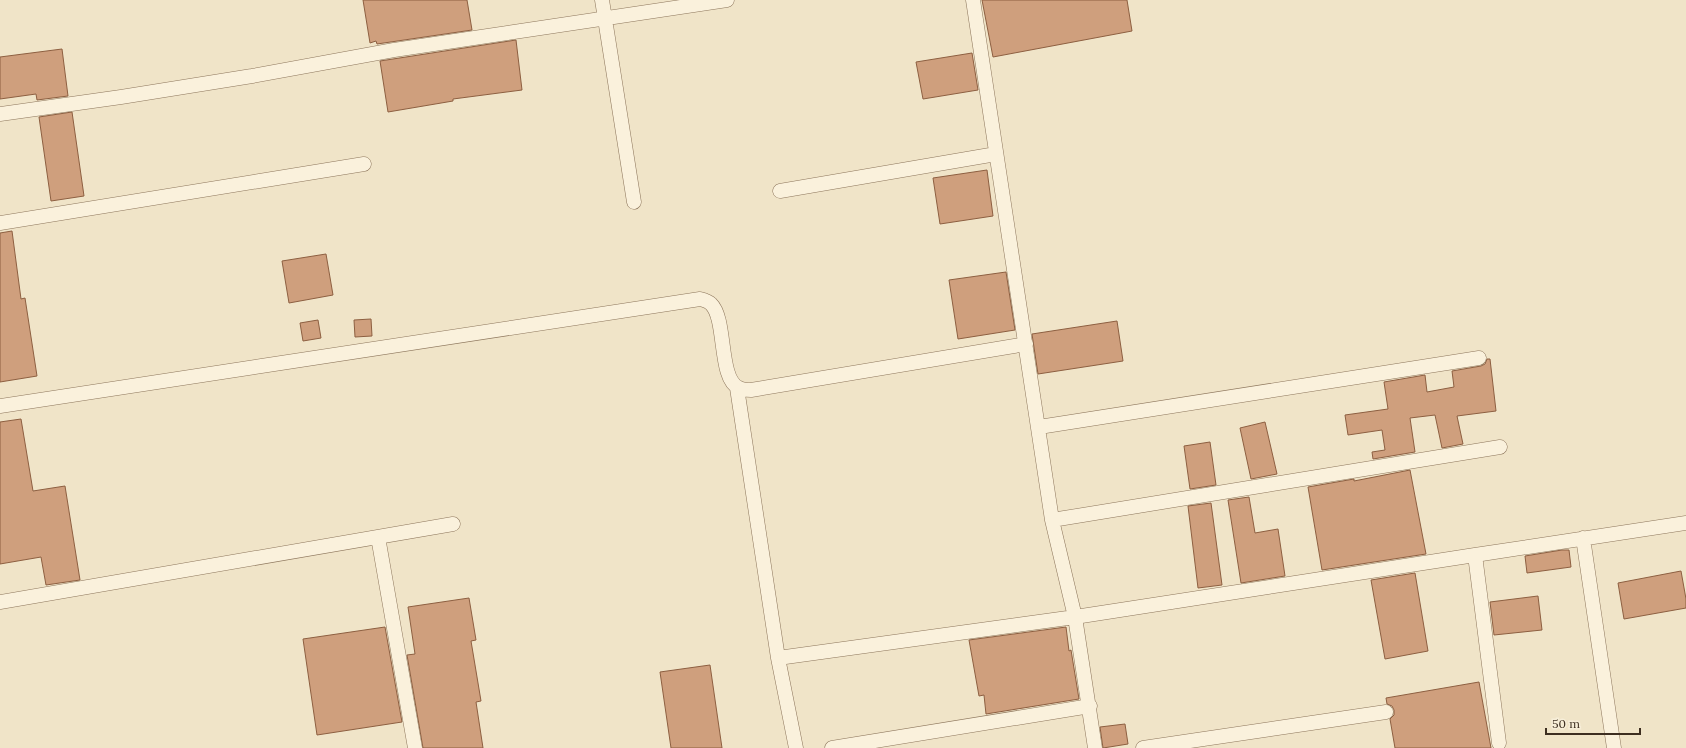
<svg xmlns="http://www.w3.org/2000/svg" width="1686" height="748" font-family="Lora,serif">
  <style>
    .building { fill: #cf9f7d; stroke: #8d5f41 }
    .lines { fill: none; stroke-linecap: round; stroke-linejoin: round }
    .minor-casing { stroke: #8d765c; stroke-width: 15 }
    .minor { stroke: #faf1dc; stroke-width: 14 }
  </style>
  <rect width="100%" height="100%" fill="#f0e4c8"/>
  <path class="building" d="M363 0H467L472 30 377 44 376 41 370 43Z
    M982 0H1127L1132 31 993 57Z
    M516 40 522 90 453 99V101L388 112 380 61Z
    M62 49 68 96 37 100 36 94 0 99V57Z
    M972 53 978 90 923 99 916 62Z
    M72 112 84 196 51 201 39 117Z
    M987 170 993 216 940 224 933 178Z
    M12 231 21 299 25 298 37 376 0 382V233Z
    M326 254 333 295 289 303 282 261Z
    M1006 272 1015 330 958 339 949 280Z
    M371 319 372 336 355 337 354 320Z
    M318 320 321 338 303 341 300 323Z
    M1117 321 1123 361 1038 374 1032 334Z
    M1487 359H1490L1496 411 1457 416 1463 444 1442 448 1435 415 1410 418 1415 452 1373 459 1372 452 1385 450 1382 430 1348 435 1345 415 1388 409 1384 382 1425 375 1427 392 1454 387 1452 371 1481 366 1485 364Z
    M21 419 33 491 65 486 80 580 46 585 41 557 0 564V422Z
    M1265 422 1277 474 1251 479 1240 428Z
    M1210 442 1216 485 1190 489 1184 446Z
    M1410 470 1426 554 1322 570 1308 487 1354 479V481Z
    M1249 497 1255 533 1278 529 1285 576 1241 583 1228 500Z
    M1211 503 1222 585 1198 588 1188 506Z
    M1562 550H1569L1571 567 1527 573 1525 556Z
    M1681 571 1686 599V608L1624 619 1618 583Z
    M1415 573 1428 651 1385 659 1371 580Z
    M1538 596 1542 630 1494 635 1490 602Z
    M469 598 476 640 471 641 481 701 476 702 483 748H423L407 655 415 654 408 607Z
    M385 627 402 722 317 735 303 639Z
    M1066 627 1069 651 1071 650 1079 699 986 714 984 695 979 696 969 640Z
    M710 665 722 748H671L660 672Z
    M1479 682 1491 748H1395L1390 719 1394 715V710L1392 706 1387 704 1386 698Z
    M1125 724 1128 744 1103 748 1100 727Z"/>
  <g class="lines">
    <defs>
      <path id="minor" d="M602 0 634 202
        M973 0 1052 520 1075 617 1095 748
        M0 114 121 97 252 76 394 50 727 0
        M780 191 996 154
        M0 223 364 164
        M737 388 778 658 1075 617 1475 555 1686 523
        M0 406 700 299C704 300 708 301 711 304 727 319 718 379 739 388 743 390 747 390 751 390L1026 344
        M1039 427 1479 358
        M1052 520 1500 447
        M378 537 415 748
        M1583 538 1614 748
        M1475 555 1499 743
        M0 602 453 524
        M778 658 796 748
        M832 748 1090 706
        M1143 748 1386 712"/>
    </defs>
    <use href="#minor" class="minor-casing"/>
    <use href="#minor" class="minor"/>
  </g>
  <path d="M1546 728v6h94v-6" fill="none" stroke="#3d2e20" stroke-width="2"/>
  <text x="1552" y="728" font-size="12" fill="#3d2e20" stroke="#f7eed8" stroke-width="3" paint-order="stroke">50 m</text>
</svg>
